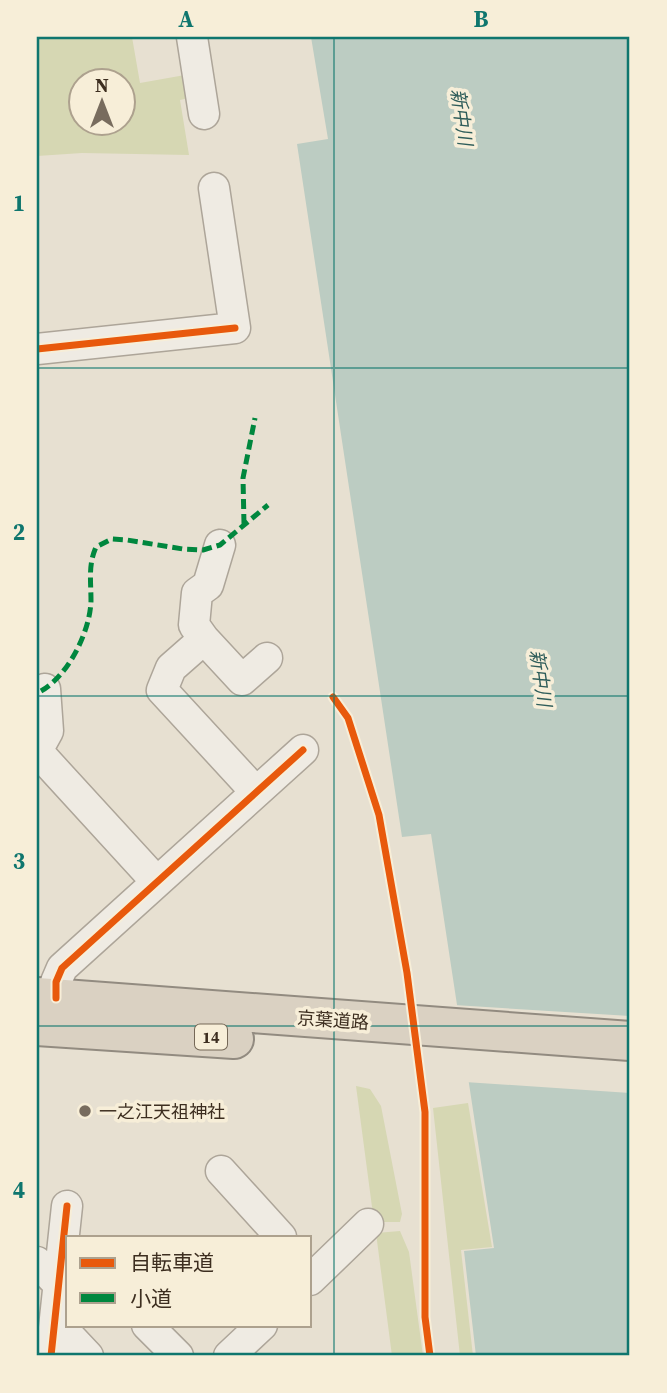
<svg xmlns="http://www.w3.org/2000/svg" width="667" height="1393" font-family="'Source Serif 4','Noto Sans JP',serif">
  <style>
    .green { fill: #d6d7b3; fill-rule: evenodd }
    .water { fill: #bcccc2 }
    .pier { fill: #e7e0d1 }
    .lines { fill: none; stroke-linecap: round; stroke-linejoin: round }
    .minor-casing { stroke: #ada599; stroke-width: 33 }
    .highway-casing { stroke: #928b80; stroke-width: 42 }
    .minor { stroke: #efebe3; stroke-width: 30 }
    .highway { stroke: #dad1c2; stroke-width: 38 }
    .quiet { stroke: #00873e; stroke-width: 5; stroke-dasharray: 10 5; stroke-linecap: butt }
    .cycleway-casing { stroke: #f7eed8; stroke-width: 11 }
    .cycleway { stroke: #e8590c; stroke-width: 7 }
    .grid { fill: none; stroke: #0f766e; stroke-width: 2; stroke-opacity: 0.55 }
    .poi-dot { fill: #786c5e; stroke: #f7eed8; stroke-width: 2.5 }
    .labels { text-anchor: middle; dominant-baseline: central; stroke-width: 7; stroke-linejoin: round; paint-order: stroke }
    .shield { fill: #f7eed8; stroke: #756857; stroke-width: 2 }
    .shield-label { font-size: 16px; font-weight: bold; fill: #3d2e20 }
    .street-label { font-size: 18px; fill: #3d2e20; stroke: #f7eed8 }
    .poi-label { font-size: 18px; fill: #3d2e20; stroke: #f7eed8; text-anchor: start }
    .water-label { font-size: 19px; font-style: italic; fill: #2f5d5a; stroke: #f7eed8 }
    .neatline { fill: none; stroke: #0f766e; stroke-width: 2.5 }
    .grid-label { font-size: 23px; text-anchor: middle; font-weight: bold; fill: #0f766e }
  </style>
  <rect width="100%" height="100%" fill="#e7e0d1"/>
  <path class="green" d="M37 37H132L140 83 185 75 189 98 180 100 189 155 82 153 37 156ZM80 80H122V122H80Z
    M356 1086 370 1089 381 1106 402 1214 400 1222H374Z
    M468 1103 492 1247 461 1250 473 1356H460L433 1108Z
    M400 1231 409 1252 423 1356H392L376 1233Z"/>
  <path class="water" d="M311 37H629L630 1356H476L464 1251 494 1248 431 834 402 837 297 144 328 139Z"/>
  <path class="pier" d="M454 1005 630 1016V1093L465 1082Z"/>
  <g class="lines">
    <defs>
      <path id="minor" d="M192 37 204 114
        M37 349 235 328 214 188
        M220 545 208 585 197 593 194 625 204 639 242 680 267 658
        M204 639 171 668 162 690 256 792
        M37 751 156 881
        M37 751 48 731 45 689
        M56 998V982L62 968 303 750
        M221 1171 281 1237
        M37 1262 59 1285
        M310 1280 368 1224
        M55 1321 88 1356
        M147 1325 178 1356
        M51 1356 67 1206
        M229 1356 262 1325"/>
      <path id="highway" d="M37 997 630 1041
        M37 1026 234 1039"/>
    </defs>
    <use href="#minor" class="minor-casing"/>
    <use href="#highway" class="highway-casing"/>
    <use href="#minor" class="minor"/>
    <use href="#highway" class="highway"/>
    <path class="quiet" d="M244 524 243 478 255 418
      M41 691C68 676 90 632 91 601 91 581 88 565 96 547L112 539 127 540 183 549 203 550 220 545 268 505"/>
    <defs>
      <path id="cycleway" d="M37 349 235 328
        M333 697 348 718 379 815 407 973 425 1112V1317L430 1356
        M56 998V982L62 968 303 750
        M51 1356 67 1206"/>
    </defs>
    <use href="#cycleway" class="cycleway-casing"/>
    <use href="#cycleway" class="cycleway"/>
  </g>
  <path class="grid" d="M334 37V1356M37 368H630M37 696H630M37 1026H630"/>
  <circle class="poi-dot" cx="85" cy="1111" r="7"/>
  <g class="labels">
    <rect class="shield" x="195" y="1024.5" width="32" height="25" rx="5"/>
    <g class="shield-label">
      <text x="211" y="1037">14</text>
    </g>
    <g class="street-label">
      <text transform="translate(333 1020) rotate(4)">京葉道路</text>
    </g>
    <g class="poi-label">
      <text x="99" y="1111">一之江天祖神社</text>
    </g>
    <g class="water-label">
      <text transform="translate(462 117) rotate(82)">新中川</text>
      <text transform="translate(541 678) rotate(82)">新中川</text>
    </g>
  </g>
  <rect width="667" height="1393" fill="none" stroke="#f7eed8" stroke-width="77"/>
  <rect x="66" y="1236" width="245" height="91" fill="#f7eed8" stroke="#ada18e" stroke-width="2"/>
  <rect x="80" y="1258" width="35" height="10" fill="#e8590c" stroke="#ada18e" stroke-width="2"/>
  <text x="130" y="1270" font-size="21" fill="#3d2e20">自転車道</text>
  <rect x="80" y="1293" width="35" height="10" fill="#00873e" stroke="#ada18e" stroke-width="2"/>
  <text x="130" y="1306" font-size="21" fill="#3d2e20">小道</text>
  <g transform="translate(102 102)"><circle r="33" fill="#f7eed8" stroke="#ada18e" stroke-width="2"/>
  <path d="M0-5L12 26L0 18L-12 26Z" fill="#786c5e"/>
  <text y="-10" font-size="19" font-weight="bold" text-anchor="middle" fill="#3d2e20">N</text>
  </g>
  <rect x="38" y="38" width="590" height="1316" class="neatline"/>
  <g class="grid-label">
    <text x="186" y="27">A</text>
    <text x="481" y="27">B</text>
    <text x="19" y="211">1</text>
    <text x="19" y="540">2</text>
    <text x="19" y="869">3</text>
    <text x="19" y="1198">4</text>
  </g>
</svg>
